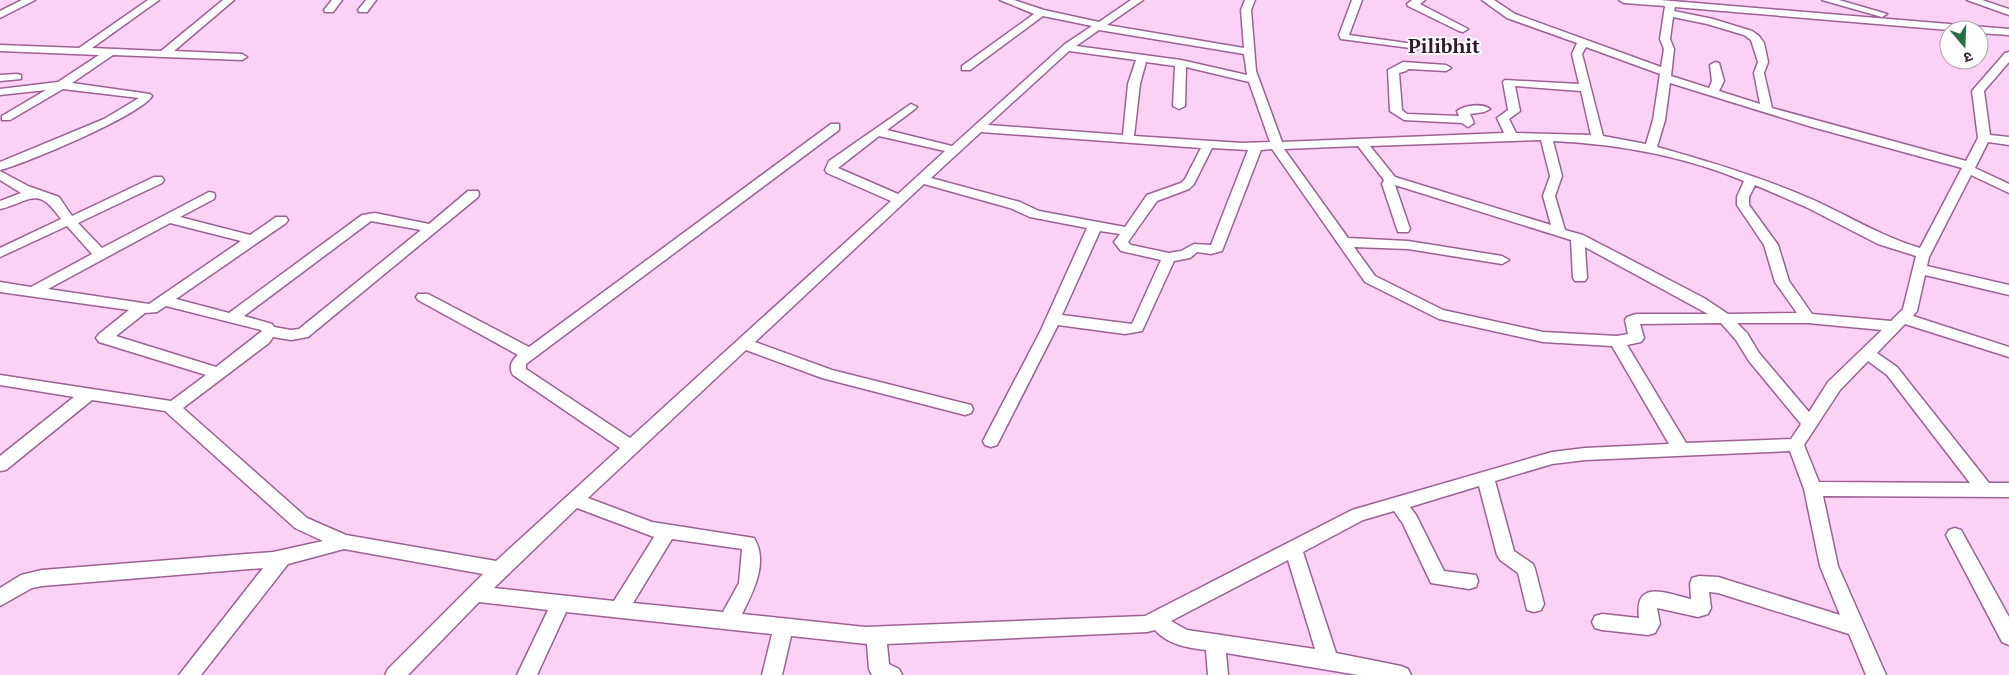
<svg xmlns="http://www.w3.org/2000/svg" width="2009" height="675" font-family="'PT Serif','Noto Sans Devanagari',serif">
  <style>
    .lines { fill: none; stroke-linecap: round; stroke-linejoin: round }
    .street-casing { stroke: #9d6194; stroke-width: 3 }
    .street { fill: #fff; fill-rule: evenodd }
    .labels { text-anchor: middle; dominant-baseline: central; stroke-width: 4; stroke-linejoin: round; paint-order: stroke }
    .far-town-label { font-size: 20px; font-weight: bold; fill: #331a2f; stroke: #fff }
  </style>
  <rect width="100%" height="100%" fill="#fbd2f3"/>
  <g class="lines">
    <defs>
      <path id="street" d="M22 0H35L0 18V11Z
        M148 0H159L92 48 161 51 223 0H234L174 51 242 54 247 57 242 60 113 55 72 83 150 94 152 96C141 115 25 164 0 170V162L104 119 139 98 63 89 10 120H2V116L46 90 0 95V89L58 82 99 55 0 51V45L79 48Z
        M332 0H342L333 12H325L324 10Z
        M366 0H376L367 12H359L358 10Z
        M1000 0H1014L1044 10 1099 22 1131 0H1143L1107 25 1244 48 1241 10 1245 0H1255L1251 10 1256 71 1282 142 1504 133 1497 118 1508 110 1503 82 1505 80 1579 84 1572 54 1577 43 1507 18 1482 0H1494L1515 14 1661 67 1664 49 1660 39 1665 6 1624 3 1619 0H1660L2009 29V35L1979 33V30H1949L1675 7 1674 11 1713 19 1752 31 1759 36 1764 43 1768 62 1764 73 1772 108 1966 161 1978 138 1972 91 2005 53 2009 52V62L1984 91 1990 135 2009 137V145L1988 142 1975 168 2009 184V193L1971 175 1929 257 1927 266 2009 285V295L1925 275 1917 311 1913 316 2009 347V357L1905 324 1877 353 1897 367 1989 483H2009V497L1823 496 1838 566 1886 675H1866L1849 634 1718 593 1709 592 1711 608 1708 614 1698 617 1657 608 1660 624 1655 633 1648 635 1602 630 1595 628 1592 622 1595 616 1602 614 1639 618C1634 578 1667 594 1691 599L1690 584 1692 578 1699 576 1718 577 1840 615 1820 566 1804 489 1790 451 1585 460 1552 464 1495 481 1514 551 1533 564 1535 569 1544 604 1541 610 1534 612 1527 610 1518 573 1500 560 1497 555 1479 486 1410 507 1416 515 1444 571 1476 575 1478 581 1476 587 1469 589 1431 583 1403 524 1394 511 1363 520 1303 552 1336 653 1401 666 1408 669 1411 675H1358L1226 653 1228 675H1208L1206 650C1187 648 1167 644 1155 630L1147 632 887 644 889 664 899 669 902 675H872L869 669 867 644 791 636 782 675H762L772 634 566 612 537 675H517L548 610 479 602 408 675H385L388 669 483 574 344 549 288 564 201 675H179L263 568 42 586 32 588 0 606V588L21 575 42 570 273 552 323 541 295 528 165 411 92 400 6 470 0 471V456L74 397 0 385V375L171 401 206 375 99 342 96 338 99 334 129 310 0 292V282L31 287 92 254 67 226 0 257V248L61 219C37 185 32 201 0 209V201L21 193 0 180V171L28 186 59 197 72 216 154 177H162L164 180 162 183 78 223 102 248 209 192 214 193 215 196 214 199 180 217 250 235 276 217H286L288 220 286 223 176 299 229 313 362 215 375 213 429 224 468 191H478L479 194 478 197 308 337 291 340 273 337 269 343 183 408 307 518 346 535 496 561 620 448 513 375C508 367 512 360 518 355L418 300 416 297 418 294H428L529 347 831 124H839V130L526 364V369L630 438 891 201 827 173 825 170 829 161 911 104 917 107 915 109 887 130 952 146 1065 44 1092 26 1043 16 970 70H962V66L1034 14ZM1673 17 1707 24 1744 35 1751 40 1758 62 1754 73 1760 104 1719 91 1724 81 1719 63 1715 62 1710 65 1712 81 1709 88 1671 76 1674 49 1670 39ZM1099 30 1244 54 1247 75 1181 60 1076 46ZM1586 47 1660 74 1653 120 1646 144 1603 136 1582 54ZM1069 51 1136 60 1128 84 1123 135 988 125ZM1146 62 1175 66 1173 106 1179 109 1185 106 1186 67 1249 82 1270 142 1242 143 1134 136 1140 84ZM1670 83 1812 127 1962 168 1920 248C1881 236 1852 218 1816 201 1764 178 1711 162 1657 147L1665 120ZM1515 86 1581 91 1591 135 1516 133 1509 119 1520 111ZM981 132 1201 148 1185 179 1181 183 1147 195 1125 227 1039 211 1020 202 931 178ZM879 136 945 151 898 194 838 168ZM1541 140 1550 176 1543 196 1551 225 1395 177 1370 146ZM1553 141C1618 144 1684 156 1744 181L1737 197V205L1764 245 1775 282 1797 313 1728 314 1704 298 1583 235 1565 230 1555 196 1562 176ZM1358 146 1384 180 1382 184 1398 232H1408L1410 229 1395 185 1571 240 1573 278 1575 281H1585L1587 278 1585 247 1708 314H1636L1627 317 1625 320 1628 334 1617 336 1543 332 1443 310 1375 276 1354 247 1408 249 1502 264 1509 260 1502 256 1408 241 1348 238 1284 149ZM1212 148 1248 150 1211 245 1194 244 1181 251 1169 253 1131 245 1128 242 1157 201 1189 189 1194 184ZM1272 149 1365 282 1439 319 1543 342 1612 346 1669 444 1585 448 1552 452 1352 510 1145 616 865 627 742 614C753 592 769 562 754 538L652 522 588 498 746 350 822 378 965 415 971 413 973 409 971 405 832 370 755 342 924 184 1010 208 1030 217 1087 228 1040 332 983 441 985 445 991 447 997 445 1058 325 1125 334 1142 331 1174 261 1190 258 1197 252 1211 254 1222 251 1261 150ZM1755 185 1806 207 1878 244 1916 256 1903 309 1891 321 1812 314 1789 281 1778 245 1749 205V197ZM371 221 421 230 299 329 291 330 274 327 272 324 244 316ZM170 223 241 241 149 304 48 289ZM1100 231 1120 234 1114 242 1121 251 1161 260 1132 324 1062 315ZM166 306 261 330 262 331 216 367 116 336 145 313 157 312ZM1721 323 1736 340 1749 361 1801 424 1791 439 1686 443 1627 345 1641 342 1644 338 1640 324ZM1737 323H1808L1882 330 1828 382 1809 412 1759 353 1747 333ZM1868 361 1887 375 1970 483 1819 482 1804 445 1840 390ZM577 508 654 537 614 601 494 588ZM672 539 742 549 739 583 723 612 633 603ZM1288 560 1315 649 1187 630 1171 621Z
        M1352 0H1362L1349 35 1414 44 1419 47 1418 49 1341 39 1339 35Z
        M1412 0H1425L1420 4 1468 29 1463 32 1459 31 1408 6 1407 4Z
        M1822 0H1839L1887 14 1882 17Z
        M1967 0H1982L2009 9V15Z
        M1403 62 1446 65 1451 68 1446 71 1408 69 1406 71 1399 73 1402 110 1407 114 1459 116 1457 111C1464 105 1483 103 1490 109L1484 112 1470 114 1474 123 1468 127 1462 123 1404 120 1390 111 1388 70Z
        M17 74 21 75V79L0 81V75Z
        M1955 528 1961 530 2009 617V645L2002 642 1946 535 1949 530Z"/>
    </defs>
    <use href="#street" class="street-casing"/>
    <use href="#street" class="street"/>
  </g>
  <g class="labels">
    <g class="far-town-label">
      <text x="1444" y="45">Pilibhit</text>
    </g>
  </g>
  <g transform="translate(1964 45) rotate(161)"><circle r="24" fill="#ffffff" stroke="#ada3ac"/>
  <path d="M0-4L9 19L0 12L-9 19Z" fill="#237140"/>
  <text y="-8" font-size="14" font-weight="bold" text-anchor="middle" fill="#331a2f">उ</text>
  </g>
</svg>
